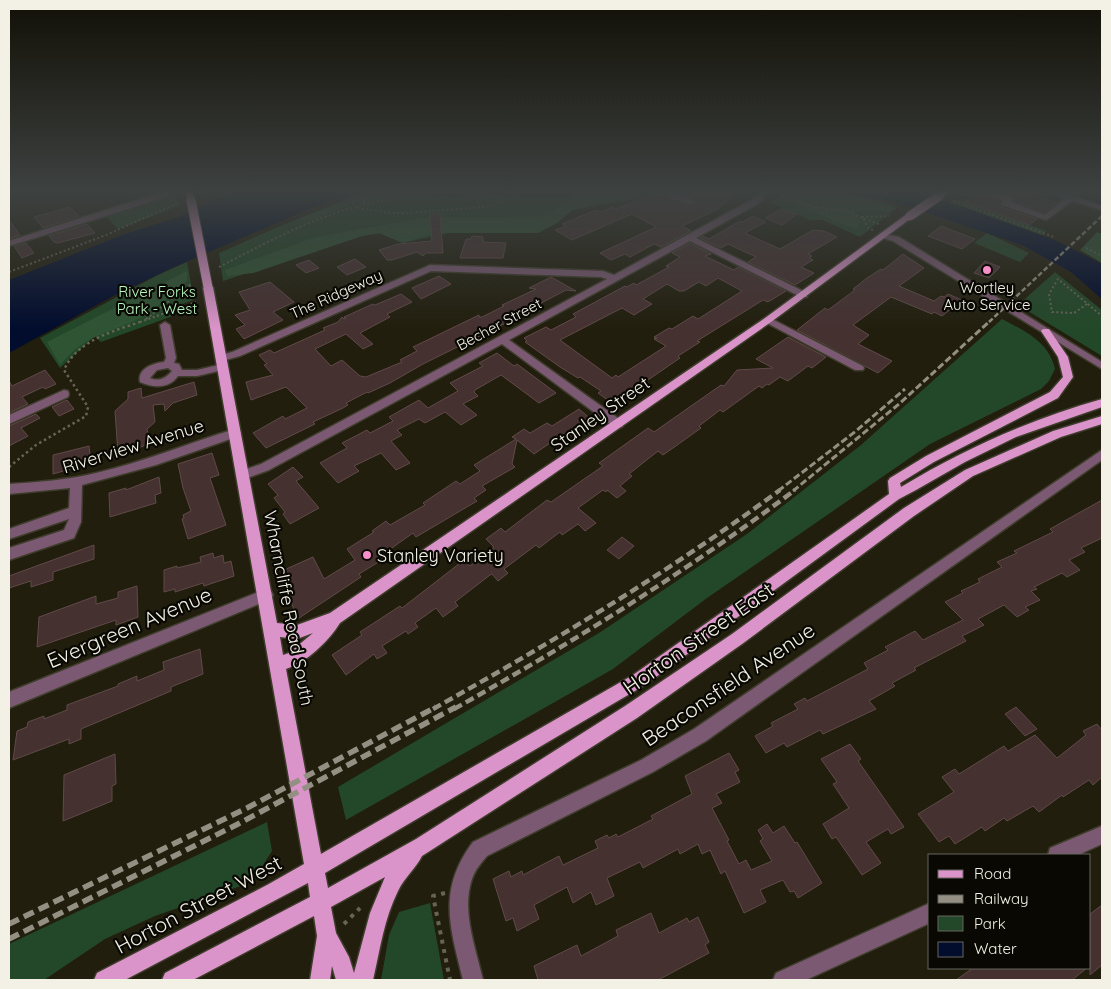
<svg xmlns="http://www.w3.org/2000/svg" width="1111" height="989" font-family="Quicksand,sans-serif">
  <style>
    .green { fill: #234829 }
    .forest { fill: #2f5434 }
    .water { fill: #020d2e }
    .building { fill: #463131; stroke: #604a49; fill-rule: evenodd }
    .lines { fill: none; stroke-linecap: round; stroke-linejoin: round }
    .minor-casing { stroke: #3e3c2b; stroke-width: 3 }
    .major-casing { stroke: #3e3c2b; stroke-width: 3 }
    .path-far2 { stroke: #666455; stroke-width: 2; stroke-dasharray: 2 2.5; stroke-linecap: butt }
    .path-far1 { stroke: #666455; stroke-width: 2.5; stroke-dasharray: 2.5 3; stroke-linecap: butt }
    .path { stroke: #666455; stroke-width: 4; stroke-dasharray: 4 5.5; stroke-linecap: butt }
    .minor { fill: #7b5972; fill-rule: evenodd }
    .major { fill: #db94c9; fill-rule: evenodd }
    .rail-far3 { stroke: #939083; stroke-width: 2.5; stroke-dasharray: 5 2.5; stroke-linecap: butt }
    .rail-far2 { stroke: #939083; stroke-width: 3; stroke-dasharray: 7 3; stroke-linecap: butt }
    .rail-far1 { stroke: #939083; stroke-width: 4.5; stroke-dasharray: 9 4.5; stroke-linecap: butt }
    .rail { stroke: #939083; stroke-width: 5.5; stroke-dasharray: 11 5.5; stroke-linecap: butt }
    .major-bridge-casing { stroke: #3e3c2b; stroke-width: 11; stroke-linecap: butt }
    .major-bridge { stroke: #db94c9; stroke-width: 9 }
    .poi-dot { fill: #f98fca; stroke: #090803; stroke-width: 2 }
    .labels { text-anchor: middle; dominant-baseline: central; stroke-width: 4.5; stroke-linejoin: round; paint-order: stroke }
    .far-poi-label { font-size: 15px; fill: #f3f1e6; stroke: #090803 }
    .far-park-label { font-size: 15px; fill: #b7f6be; stroke: #090803 }
    .far-street-label { font-size: 15px; fill: #f3f1e6; stroke: #090803 }
    .street-label { font-size: 18px; fill: #f3f1e6; stroke: #090803 }
    .poi-label { font-size: 18px; fill: #f3f1e6; stroke: #090803; text-anchor: start }
    .near-street-label { font-size: 21px; fill: #f3f1e6; stroke: #090803 }
  </style>
  <rect width="100%" height="100%" fill="#211e0d"/>
  <path class="green" d="M175 191H178L179 206 118 229 105 215 168 196Z
    M368 191H654L636 199 573 210 559 221 538 233H448L403 243 379 233 362 236 223 281 219 253 278 227Z
    M780 191H849L898 207 860 237 823 220H810L770 203 781 195Z
    M955 199 964 202 1047 231 1042 235 949 203Z
    M987 233 1029 253 1020 262 974 243Z
    M187 262 194 300 182 304 173 316 101 342 95 336 60 368 40 338 158 275Z
    M1055 272 1102 310V356L1018 305Z
    M1002 319C1025 331 1049 342 1055 369L1049 381 1041 389 930 444 707 598 613 669 346 820 338 787 599 633 747 534 861 445Z
    M267 822 272 851 252 882 155 916 105 939 44 980H9V944Z
    M430 903 444 980H381L389 935 399 912Z"/>
  <path class="forest" d="M368 191H415L414 193 343 207 315 219 295 220Z
    M572 191H648L635 197 573 209 557 223 538 233H448L428 235 403 243 379 233 362 236 253 273 227 276 225 270 316 237 430 217H537L550 213 572 197Z
    M785 191H842L893 208 887 212 868 209 857 212 861 222 855 229 780 198 786 194Z
    M1097 232 1102 234V263L1080 250Z
    M187 271V281C173 292 158 308 142 317 108 335 88 332 60 365L47 342Z"/>
  <path class="water" d="M240 191H366L323 203 172 268 117 294 9 353V280L125 234 179 217 209 203Z
    M854 191H910L969 209 1057 241 1102 264V299L1071 272 1022 245 901 204Z"/>
  <path class="building" d="M680 191H738L718 209 682 226 691 231 661 247 654 244 630 257 625 254 611 260 600 253 656 227 632 214 572 240 555 230 566 226 562 224 596 210 601 212 612 207 616 209 656 193 689 206 696 203Z
    M978 191 1000 202 1001 207 1037 219 1029 225 964 202Z
    M997 191H1032L1046 195 1042 198 1057 203 1044 213 1013 201V196Z
    M70 207 79 216 43 228 34 217Z
    M781 209 797 214 782 225 765 218Z
    M430 214H440L443 253H426L423 256 417 252 392 260H387L379 250 398 244 432 241Z
    M753 216 766 222 745 233 780 249 813 230 824 231 837 237 808 254 812 256 809 258 813 260 801 267 814 273 795 285 748 262 756 257 728 244 721 248 700 238 703 236 709 239 740 221 742 222Z
    M9 220 20 235 9 239Z
    M87 224 95 233 58 243 54 242 49 236Z
    M941 226 975 239 962 249 928 236Z
    M472 236 483 237V242L506 243 503 258H460L466 239H471Z
    M26 243 34 253 22 258 14 246Z
    M690 243 711 254 705 256 734 270 738 267 786 291 768 302 763 300 697 341 700 342 678 356 680 358 613 404 598 393 601 391 580 377 578 378 560 367 525 342 527 341 524 338 546 327 551 330 576 317 573 314 625 286 627 287 634 283 636 285 669 267 666 266 680 257 672 253ZM718 278 742 291 698 319 693 316 672 329 669 328 654 337 657 338 654 339 666 346 618 377 616 375 612 378 560 340 622 308 634 315 652 304 643 299 667 284 679 291H684L699 282 706 286Z
    M903 254 924 268 899 286 934 301 941 296 944 297 948 294 962 300 942 316 934 312 932 314 891 297 853 325 869 335 858 344 892 361 878 373 797 330 825 308 828 310 855 290 853 289 867 278 881 269 883 270Z
    M355 259 366 267 347 275 337 267Z
    M309 260 319 268 306 273 296 265Z
    M985 261 1000 267 989 278 974 273Z
    M439 276 451 284 421 299 412 288Z
    M551 277 576 291 566 290 528 310 530 311 423 364 390 383 368 393 367 392 346 403 348 405 343 408 313 422 315 424 266 448 253 433 283 416 285 419 307 408 286 387 251 400 246 382 273 375 264 365 267 364 259 355 270 350 274 353 325 330 323 328 338 322 342 317 344 319 346 318 344 317 373 304 375 305 401 294 412 302 387 314 390 317 360 333 373 344 363 349 346 334 315 349 331 366 342 360 360 376 366 377 402 362 400 360 417 351 413 347 479 315V317H482L504 306 502 305 536 289 529 288Z
    M270 282 294 302 273 312 283 320 244 339 236 329 245 325 235 315 250 310 239 292Z
    M788 337 826 357 812 368 808 366 788 381 780 377 769 385 767 384 762 388 759 386 723 412 720 410 699 426 701 428 680 443 663 455 658 451 629 474 632 476 620 486 626 491 617 498 607 490 606 492 603 490 578 508 596 523 585 531 578 524 562 535 560 532 539 548 536 545 504 569 508 573 498 581 492 574 490 575 455 602 458 606 443 617 436 608 415 623 418 627 408 634 406 631 382 646 387 653 377 659 374 654 346 675 332 655 362 635 360 632 400 606 402 608 464 560 470 566 494 547 486 539 501 528 505 532 547 500 551 502 603 466 599 463 648 428 654 432 721 385 724 386 737 370 773 368 756 359Z
    M497 353 514 366 517 364 556 393 539 403 501 375 475 390 474 392 478 396 463 404 477 415 461 425 445 412 425 423 419 419 397 430 402 435 391 441 410 463 396 470 381 453 354 466 359 471 338 483 320 463 347 448 342 443 367 430 370 433 393 421 389 417 419 400 428 408 458 391 450 383 483 366 479 363Z
    M45 370 56 384 45 389 43 387 22 397 28 404 9 413V381L12 386Z
    M194 382 197 395 173 403 165 411 164 404 153 405 155 422 147 429 150 444 118 454 115 411 128 399V392L141 388 142 398Z
    M67 400 74 409 59 416 52 407Z
    M579 409 593 421 567 437 566 436 558 441 556 439 534 454 517 440 512 464 515 467 482 486 486 490 474 498 477 501 416 537 413 533 382 555 385 558 359 574 361 577 296 620 284 570 313 557 324 579 355 560 347 549 374 532 372 531 386 521 390 525 425 505 423 503 456 481 460 484 480 471 474 465 516 439 512 437 524 429 530 433 547 423 552 426Z
    M36 414 40 418 21 428 28 436 9 446V426Z
    M89 446 91 463 53 474V455Z
    M212 453 219 475 210 478 226 525 188 539 182 519 184 518 183 515 191 511 183 488 178 464Z
    M293 467 303 477 296 481 319 508 290 524 283 514 285 512 274 498 278 495 268 484Z
    M159 477 161 493 155 495 156 503 110 517 109 493 126 488V490Z
    M1102 500V538L1081 548 1085 552 1069 560 1080 570 1067 577 1062 573 1034 587 1037 589 1031 591 1040 600 1025 607 1029 610 1017 617 1004 605 980 618 978 619 984 625 962 636 966 641 914 668 916 670 892 683 895 686 869 701 876 709 823 734 820 730 787 747 784 743 766 753 755 736 773 726 771 723 798 709 794 704 805 698 807 701 868 669 864 663 888 650 885 647 915 631 923 640 963 620 945 602 963 593 961 591 980 582 978 579 1002 567 997 562 1017 553 1014 551 1053 532 1050 529Z
    M622 537 634 546 619 559 607 550Z
    M94 545V559L53 572V580L31 587V581L9 588V576Z
    M213 553 214 558 223 555 224 563 231 561 234 576 204 586 203 583 175 592V589L164 592V570L177 566V568L201 562 200 557Z
    M137 586 138 617 116 625V620L37 647 39 617 96 596V604L118 598V592Z
    M200 649 203 674 171 687V691L81 729V739L69 744V739L13 760 17 731 27 727 28 722 44 716V719L67 710V705L118 686V684L137 676V681L164 670 163 662Z
    M1016 707 1037 729 1025 736 1005 714Z
    M1097 724 1102 730V777L1093 785 1089 780 1063 797 1062 795 1039 812 1033 806 1007 821 1004 818 985 831 982 827 955 844 949 836 939 842 918 814 954 792 942 777 955 769 959 774 1004 746 1008 751 1035 735 1057 758 1086 735 1083 731Z
    M850 744 861 759 858 761 904 827 891 834 888 829 866 842 881 863 862 875 836 837 832 839 823 824 849 808 833 784 837 782 821 759Z
    M729 753 739 770 735 772 740 782 716 794 722 803 712 808 729 840 727 841 739 864 746 860 751 870 772 861 760 841 763 839 758 830 767 824 773 833 784 826 795 843 797 842 822 883 798 898 794 891 790 892 783 880 760 890 766 902 744 913 725 871 721 874 710 850 702 854 698 844 680 854 678 849 643 868 640 862 607 878 614 896 596 905 591 892 573 903 567 887 534 905 539 919 517 931 513 918 506 921 493 879 509 871 511 877 522 871 523 875 559 856 563 865 598 848 595 841 607 835 609 838 616 834 618 837 653 819 651 816 692 794 685 776Z
    M115 754 116 784 112 786V801L63 821 64 775Z
    M1102 905V965L1090 975V914Z
    M651 913 659 933 687 918 689 922 698 917 709 942 705 945 709 953 658 980H538L534 966 577 945 581 956 618 936 616 930Z
    M973 968H1087L1072 980H956Z"/>
  <g class="lines">
    <defs>
      <path id="minor" d="M165 191H173L167 197 9 246V241Z
        M665 191H673L694 202 690 204 671 198Z
        M761 191H769L759 203 696 238 807 293V297H801L690 241 509 340 622 421 624 424 622 427H614L502 344 269 470 242 480 238 478 236 475 238 472 261 464 607 279 601 277 431 271 240 356 222 361 217 358 218 356 232 352 430 265 603 271 614 275 753 199Z
        M980 191H991L1012 198 1011 202 1045 215 1065 198 1047 191H1058L1070 195 1075 191H1083L1076 197 1102 206V210L1072 201 1046 220 1002 205 1001 203 1003 201Z
        M880 233 899 237 1102 362V369L893 241 880 237Z
        M768 317 863 366 864 368 863 370H855L765 322 763 320Z
        M165 322 170 325 176 358 174 363 179 364 182 370H197L223 364 227 365 228 367 227 369 197 376H178C169 389 153 388 140 382 137 369 153 363 164 362L166 358 160 325ZM168 368 172 371C166 378 159 382 150 378L157 370Z
        M64 390 68 391 69 394 68 397 9 424V415Z
        M235 429 239 430 241 433 239 436 156 465 82 485 81 522 74 538 9 560V548L64 530 69 519 9 539V529L69 508 70 488 9 494V484C38 482 67 480 96 473 144 462 188 443 235 429Z
        M1102 450V460L706 741 653 772 487 856C481 863 475 870 472 879 461 911 476 949 483 980H463C450 927 437 890 473 842L641 760 694 729Z
        M266 589 271 591 273 595 271 599 9 708V692Z
        M1102 826V844L1078 855H1048L1050 848Z
        M930 903V923L806 980H773L776 973Z"/>
      <path id="major" d="M185 191H193L194 202H188Z
        M942 191H951L942 198H936V194Z
        M907 214 914 216 771 322 340 623C328 642 307 662 286 669L321 854 633 675 889 494 888 481 890 478 926 456 1050 392 1063 377 1058 357 1041 331 1043 329H1049L1068 357 1073 377 1058 398 934 462 900 483 901 487C964 449 1031 419 1102 399V407L1016 437 965 462 916 490 899 499 645 685 325 873 328 888 416 839 625 706 732 634 904 508 965 470 1053 431 1102 416V424L1061 437 973 476 914 516 742 644 637 718 422 856C416 868 404 878 398 891 384 919 380 950 373 980H336L332 966 330 980H310L317 936 314 916 193 980H162L165 973 310 897 308 883 125 980H94L97 973 267 885 304 864 203 287 205 285 208 284 213 287 277 623 297 625 330 613 765 318ZM313 633 289 653 283 655 280 637 297 639ZM385 877 370 913 354 973 349 957 336 933 331 907Z"/>
    </defs>
    <use href="#minor" class="minor-casing"/>
    <use href="#major" class="major-casing"/>
    <path class="path-far2" d="M449 191 505 198
      M958 192 969 196
      M774 193 813 207 844 211 879 224
      M199 194 207 191
      M517 194 518 191
      M969 196 975 193
      M954 201 1054 237
      M360 206 369 197 389 191
      M357 208 392 213H407L485 207 505 201
      M479 208 478 200 484 194
      M873 230 869 229 862 217 890 216
      M1086 248 1102 256
      M219 267C262 245 305 221 352 208 384 199 417 196 450 191
      M9 272 106 235 180 202
      M1087 304 1074 313 1052 312 1049 294 1058 279 1102 316
      M186 309 197 310
      M146 319 191 284
      M140 322 196 302"/>
    <path class="path-far1" d="M9 467 36 445 86 416 88 407 64 370C77 340 114 331 143 321"/>
    <path class="path" d="M445 893 433 896 450 980
      M344 924 360 908"/>
    <use href="#minor" class="minor"/>
    <use href="#major" class="major"/>
    <path class="rail-far3" d="M989 322 1102 216"/>
    <path class="rail-far2" d="M778 491 856 431 905 389
      M793 491 899 404 990 321"/>
    <path class="rail-far1" d="M433 709C553 642 670 571 780 490
      M454 709C572 643 687 571 795 490"/>
    <path class="rail" d="M9 924 247 808 436 707
      M9 939 238 824 456 707"/>
    <defs>
      <path id="major-bridge" d="M191 200 208 287
        M910 216 939 196"/>
    </defs>
    <use href="#major-bridge" class="major-bridge-casing"/>
    <use href="#major-bridge" class="major-bridge"/>
  </g>
  <linearGradient id="sky" x2="0" y2="1"><stop stop-color="#121007"/><stop offset="0.58" stop-color="#3d4140"/><stop offset="1" stop-color="#3d4140" stop-opacity="0"/></linearGradient>
  <rect width="1111" height="329" fill="url(#sky)"/>
  <g class="poi-dot">
    <circle cx="987" cy="270" r="5"/>
    <circle cx="367" cy="555" r="5"/>
  </g>
  <g class="labels">
    <g class="far-poi-label">
      <text x="987" y="287">Wortley<tspan x="987" dy="17">Auto Service</tspan></text>
    </g>
    <g class="far-park-label">
      <text x="157" y="291">River Forks<tspan x="157" dy="17">Park - West</tspan></text>
    </g>
    <g class="far-street-label">
      <text transform="translate(336 294) rotate(-24)">The Ridgeway</text>
      <text transform="translate(499 324) rotate(-28)">Becher Street</text>
    </g>
    <g class="street-label">
      <text transform="translate(600 414) rotate(-35)">Stanley Street</text>
      <text transform="translate(133 446) rotate(-17)">Riverview Avenue</text>
      <text transform="translate(289 608) rotate(79)">Wharncliffe Road South</text>
    </g>
    <g class="poi-label">
      <text x="377" y="555">Stanley Variety</text>
    </g>
    <g class="near-street-label">
      <text transform="translate(129 627) rotate(-23)">Evergreen Avenue</text>
      <text transform="translate(698 638) rotate(-35)">Horton Street East</text>
      <text transform="translate(728 684) rotate(-34)">Beaconsfield Avenue</text>
      <text transform="translate(198 904) rotate(-28)">Horton Street West</text>
    </g>
  </g>
  <rect width="1111" height="989" fill="none" stroke="#f3f1e6" stroke-width="20"/>
  <rect x="928" y="854" width="162" height="115" fill="#090803" stroke="#67655e"/>
  <rect x="938" y="870" width="25" height="8" fill="#db94c9" stroke="#67655e"/>
  <text x="974" y="879" font-size="15" fill="#f3f1e6">Road</text>
  <rect x="938" y="895" width="25" height="8" fill="#939083" stroke="#67655e"/>
  <text x="974" y="904" font-size="15" fill="#f3f1e6">Railway</text>
  <rect x="938" y="916" width="25" height="15" fill="#234829" stroke="#67655e"/>
  <text x="974" y="929" font-size="15" fill="#f3f1e6">Park</text>
  <rect x="938" y="942" width="25" height="15" fill="#020d2e" stroke="#67655e"/>
  <text x="974" y="954" font-size="15" fill="#f3f1e6">Water</text>
</svg>
